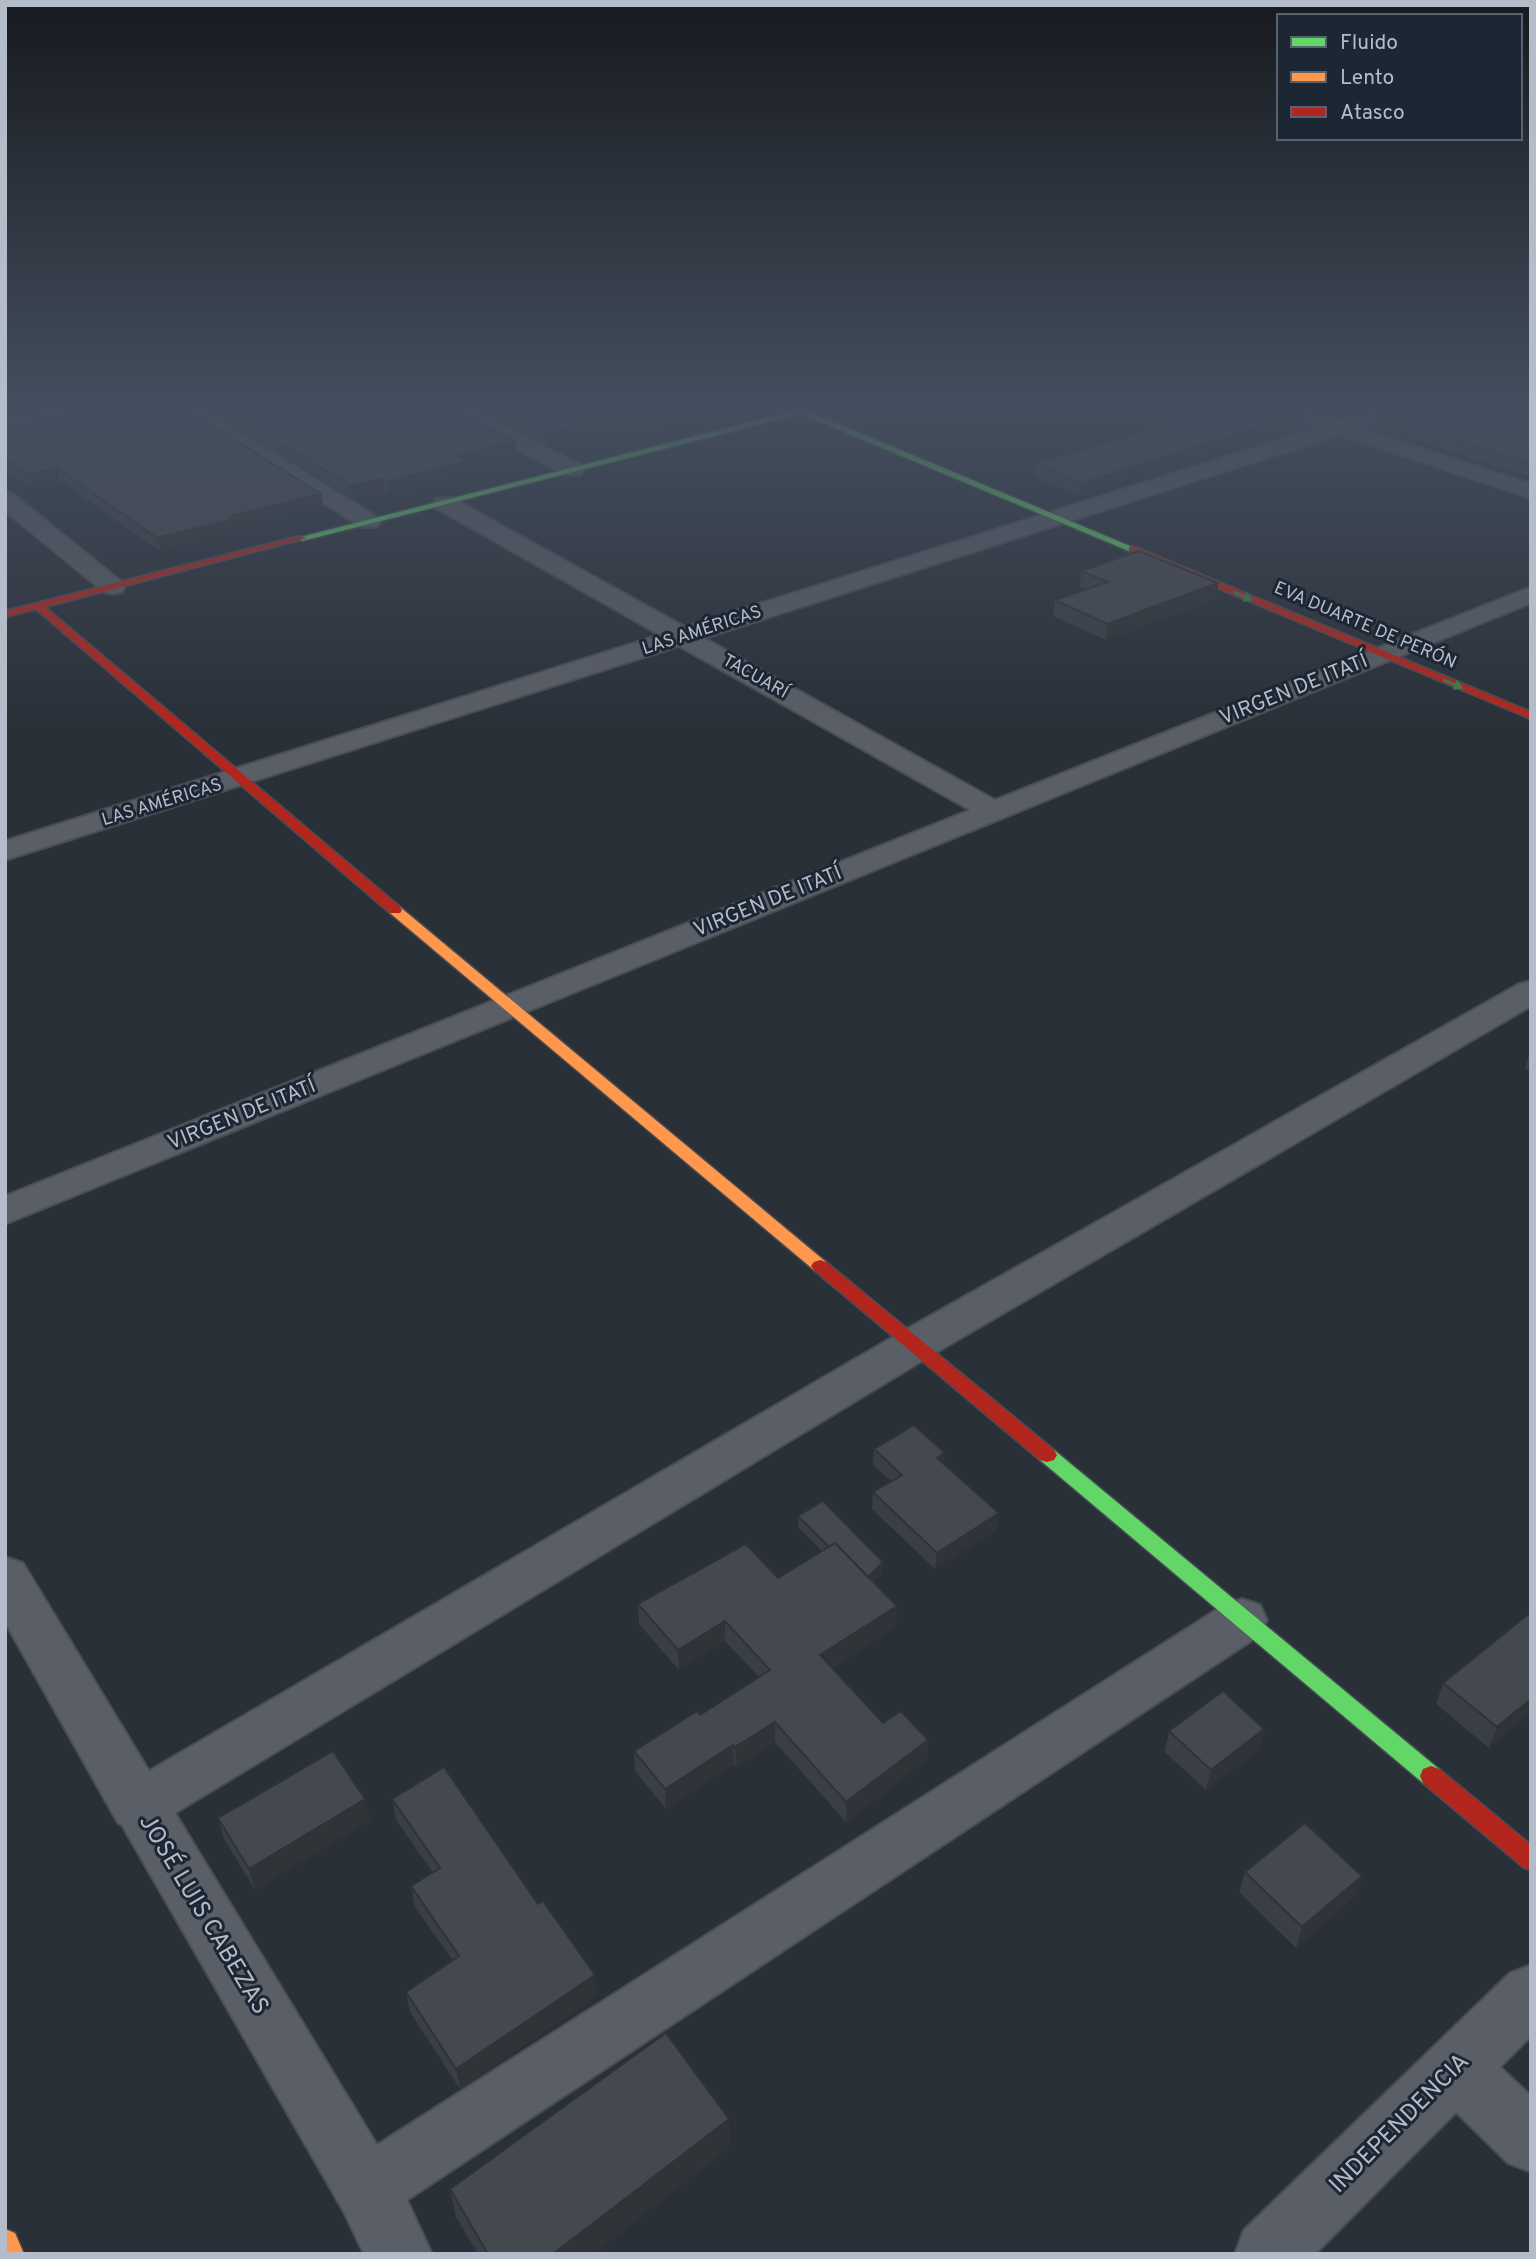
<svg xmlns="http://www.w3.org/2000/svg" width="1536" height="2259" font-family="Overpass,sans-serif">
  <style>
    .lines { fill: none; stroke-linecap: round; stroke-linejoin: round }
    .street-casing { stroke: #484c53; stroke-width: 4 }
    .fast-casing { stroke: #484c53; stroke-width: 3 }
    .slow-casing { stroke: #484c53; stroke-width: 3 }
    .jam-casing { stroke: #484c53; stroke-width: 3 }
    .street { fill: #5a5e66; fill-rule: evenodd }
    .fast { fill: #63d668; fill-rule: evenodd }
    .slow { fill: #ff974d; fill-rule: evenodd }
    .jam { fill: #b3261e; fill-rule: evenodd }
    .wall { fill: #3a3f45 }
    .shaded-wall { fill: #303338 }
    .building { fill: #444950; stroke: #303338; stroke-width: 2 }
    .oneway { fill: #407e4e }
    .labels { text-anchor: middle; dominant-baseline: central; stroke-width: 6; stroke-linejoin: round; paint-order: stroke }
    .far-street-label { font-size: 18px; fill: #b4bcc9; stroke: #1d2633 }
    .street-label { font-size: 21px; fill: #b4bcc9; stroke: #1d2633 }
    .near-street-label { font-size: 24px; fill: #b4bcc9; stroke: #1d2633 }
  </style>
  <rect width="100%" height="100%" fill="#2a3038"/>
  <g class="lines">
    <defs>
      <path id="street" d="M58 409H97L94 413 5 432V420Z
        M178 409H202L377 517 381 522 377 527H361L181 413Z
        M443 409H469L581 465 584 470 581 475H565L446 413Z
        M1272 409H1302L1340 421 1378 409H1409L1406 413 1360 428 1531 484V498L1339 435 704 638 995 800 1531 587V603L5 1224V1196L970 810 679 646 5 860V841L660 635 436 508 433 503 436 498H452L685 627 1318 428 1275 413Z
        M5 492 13 494 122 582 125 587 122 592 113 594 104 592 5 511Z
        M1531 981V1006L930 1356 175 1813 377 2145 1224 1605 1242 1599 1260 1605 1267 1620 1260 1635 407 2200 432 2254H364L344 2212 122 1825 118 1823 5 1622V1557L23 1563 149 1771 898 1334 1519 984Z
        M1531 1965V2036L1500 2067 1531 2096V2172L1508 2163 1456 2112 1315 2254H1235L1244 2230 1510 1973Z"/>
      <path id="fast" d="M792 409H815L810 412 1137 549 1129 551 801 414 302 541 297 538 793 411Z
        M1047 1448 1054 1450 1439 1769 1442 1776 1439 1783 1431 1786 1423 1783 1040 1460 1037 1455 1040 1450Z"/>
      <path id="slow" d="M395 906 400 907 826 1262 829 1266 826 1270H814L390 913 388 910Z
        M5 2229 15 2233 24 2254H5Z"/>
      <path id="jam" d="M299 536 307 538 45 607 400 907 402 910 400 913H390L36 609 5 617V611Z
        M1129 547H1135L1531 712V719L1129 551Z
        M820 1260 826 1262 1054 1450 1057 1455 1054 1460 1047 1462 1040 1460 814 1270 811 1266 814 1262Z
        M1431 1766 1439 1769 1531 1845V1870L1523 1867 1423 1783 1420 1776 1423 1769Z"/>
    </defs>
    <use href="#street" class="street-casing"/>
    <use href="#fast" class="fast-casing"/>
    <use href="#slow" class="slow-casing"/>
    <use href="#jam" class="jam-casing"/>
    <use href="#street" class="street"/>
    <use href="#fast" class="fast"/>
    <use href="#slow" class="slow"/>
    <use href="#jam" class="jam"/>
  </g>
  <path class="wall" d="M207 409H453L515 441 516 453 470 465V473L388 494 383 491 353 499Z
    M475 409H729L659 427 626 434 620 431 599 436 593 433 547 445Z
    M865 409H916L886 417Z
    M1168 409H1290L1301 425 1081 495 1033 477 1034 464 1192 417Z
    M1312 409H1370L1345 417Z
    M1531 412V477L1374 426 1376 415Z
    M5 427 323 506 236 528V531L160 551 59 480 29 487 5 469Z
    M1081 571 1218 583 1216 599 1106 640 1053 616 1055 600 1087 589 1080 586Z
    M1531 1049V1071L1525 1068Z
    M874 1449 944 1464 997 1530 935 1569 872 1509 873 1492 891 1481 873 1465Z
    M798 1516 883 1573 873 1582 896 1626 832 1668 883 1723 928 1740 927 1760 846 1822 775 1742 736 1767 734 1764 666 1809 635 1771 634 1751 700 1715 759 1677 725 1641 679 1670 639 1624 638 1604 778 1578 822 1551 798 1527Z
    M1443 1683 1531 1712 1489 1748 1436 1704Z
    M1264 1729 1259 1750 1206 1790 1165 1752 1169 1731Z
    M365 1799 370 1820 255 1890 224 1839 218 1818Z
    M392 1799 598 1995 460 2089 410 2012 406 1992 453 1961 415 1907 411 1886 433 1873 396 1820Z
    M1245 1872 1362 1876 1355 1896 1296 1948 1239 1892Z
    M730 2147 593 2254H478L456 2217 450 2189Z"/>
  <path class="shaded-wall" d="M685 409H729L659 427 626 434 625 422Z
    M886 409H916L886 417Z
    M1346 409H1370L1345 417Z
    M1303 413 1301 425 1081 495 1082 483Z
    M619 419 620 431 599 436V424Z
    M593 422V433L547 445 546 433Z
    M515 441 516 453 470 465V473L388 494 387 482 458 455Z
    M57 468 59 480 29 487 27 475Z
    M382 479 383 491 353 499 351 486Z
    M321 494 323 506 236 528V531L160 551 157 538 230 516Z
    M9 542 11 550 5 551V543Z
    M1218 583 1216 599 1106 640 1107 624Z
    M945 1453 943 1469 937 1458Z
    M999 1513 997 1530 935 1569 937 1553Z
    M883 1562V1573L864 1592V1581Z
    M897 1606 896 1626 820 1675V1655Z
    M725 1621V1641L679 1670 678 1650Z
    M1531 1699V1712L1489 1748 1497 1727Z
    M775 1722V1742L736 1767 735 1747Z
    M1264 1729 1259 1750 1206 1790 1211 1770Z
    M928 1740 927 1760 846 1822V1802Z
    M733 1745 734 1764 666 1809 665 1789Z
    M365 1799 370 1820 255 1890 249 1869Z
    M1362 1876 1355 1896 1296 1948 1302 1927Z
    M595 1975 598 1995 460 2089 456 2069Z
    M729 2119 730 2147 593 2254H553Z"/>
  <path class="building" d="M90 409H186L321 494 230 516 234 519 157 538 57 468 27 475 5 459V427Z
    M224 409H453L515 441 458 455 469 461 387 482 382 479 351 486Z
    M497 409H685L625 422 619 419 599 424 593 422 546 433Z
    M1203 409H1290L1303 413 1082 483 1034 464 1210 411Z
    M1394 409H1519L1531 412V464L1376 415Z
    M1139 551 1218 583 1107 624 1055 600 1108 582 1081 571Z
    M914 1425 945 1453 937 1458 999 1513 937 1553 873 1492 902 1475 874 1449Z
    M823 1501 883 1562 868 1577 835 1543 829 1547 798 1516Z
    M835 1543 897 1606 820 1655 883 1723 901 1711 928 1740 846 1802 775 1722 735 1747 733 1745 665 1789 634 1751 697 1711 700 1715 770 1670 725 1621 678 1650 638 1604 746 1544 778 1578Z
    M1531 1612V1699L1497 1727 1443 1683Z
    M1223 1691 1264 1729 1211 1770 1169 1731Z
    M333 1751 365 1799 249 1869 218 1818Z
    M444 1767 538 1904 543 1901 595 1975 456 2069 406 1992 459 1956 411 1886 440 1868 392 1799Z
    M1305 1823 1362 1876 1302 1927 1245 1872Z
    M666 2033 729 2119 553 2254H488L450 2189Z"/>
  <defs><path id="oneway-solid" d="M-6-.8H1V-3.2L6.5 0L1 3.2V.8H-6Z" transform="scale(1.75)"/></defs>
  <g class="oneway">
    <use href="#oneway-solid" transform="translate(1243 596) rotate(23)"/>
    <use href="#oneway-solid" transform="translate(1453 684) rotate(23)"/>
  </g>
  <linearGradient id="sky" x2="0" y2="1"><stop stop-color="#171a1f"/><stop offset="0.56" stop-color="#444e5e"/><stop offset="1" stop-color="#444e5e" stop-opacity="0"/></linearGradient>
  <rect width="1536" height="725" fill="url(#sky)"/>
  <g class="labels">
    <g class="far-street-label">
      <text transform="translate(1365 626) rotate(23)">EVA DUARTE DE PERÓN</text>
      <text transform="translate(702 631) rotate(-18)">LAS AMÉRICAS</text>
      <text transform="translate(755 677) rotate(29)">TACUARÍ</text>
      <text transform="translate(162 803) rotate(-17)">LAS AMÉRICAS</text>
    </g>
    <g class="street-label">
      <text transform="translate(1294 690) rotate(-22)">VIRGEN DE ITATÍ</text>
      <text transform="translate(768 902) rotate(-22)">VIRGEN DE ITATÍ</text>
      <text transform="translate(242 1115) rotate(-22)">VIRGEN DE ITATÍ</text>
    </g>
    <g class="near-street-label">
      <text transform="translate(203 1915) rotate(59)">JOSÉ LUIS CABEZAS</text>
      <text transform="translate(1400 2124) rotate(-45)">INDEPENDENCIA</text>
    </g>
  </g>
  <rect width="1536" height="2259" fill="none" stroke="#b4bcc9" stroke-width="14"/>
  <rect x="1277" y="14" width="245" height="126" fill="#1d2633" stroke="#59626f" stroke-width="2"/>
  <rect x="1291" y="37" width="35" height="10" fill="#63d668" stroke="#59626f" stroke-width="2"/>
  <text x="1340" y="49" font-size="21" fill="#b4bcc9">Fluido</text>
  <rect x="1291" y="72" width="35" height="10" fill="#ff974d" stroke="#59626f" stroke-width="2"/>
  <text x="1340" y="84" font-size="21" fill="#b4bcc9">Lento</text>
  <rect x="1291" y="107" width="35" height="10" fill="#b3261e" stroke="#59626f" stroke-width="2"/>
  <text x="1340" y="119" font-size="21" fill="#b4bcc9">Atasco</text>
</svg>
